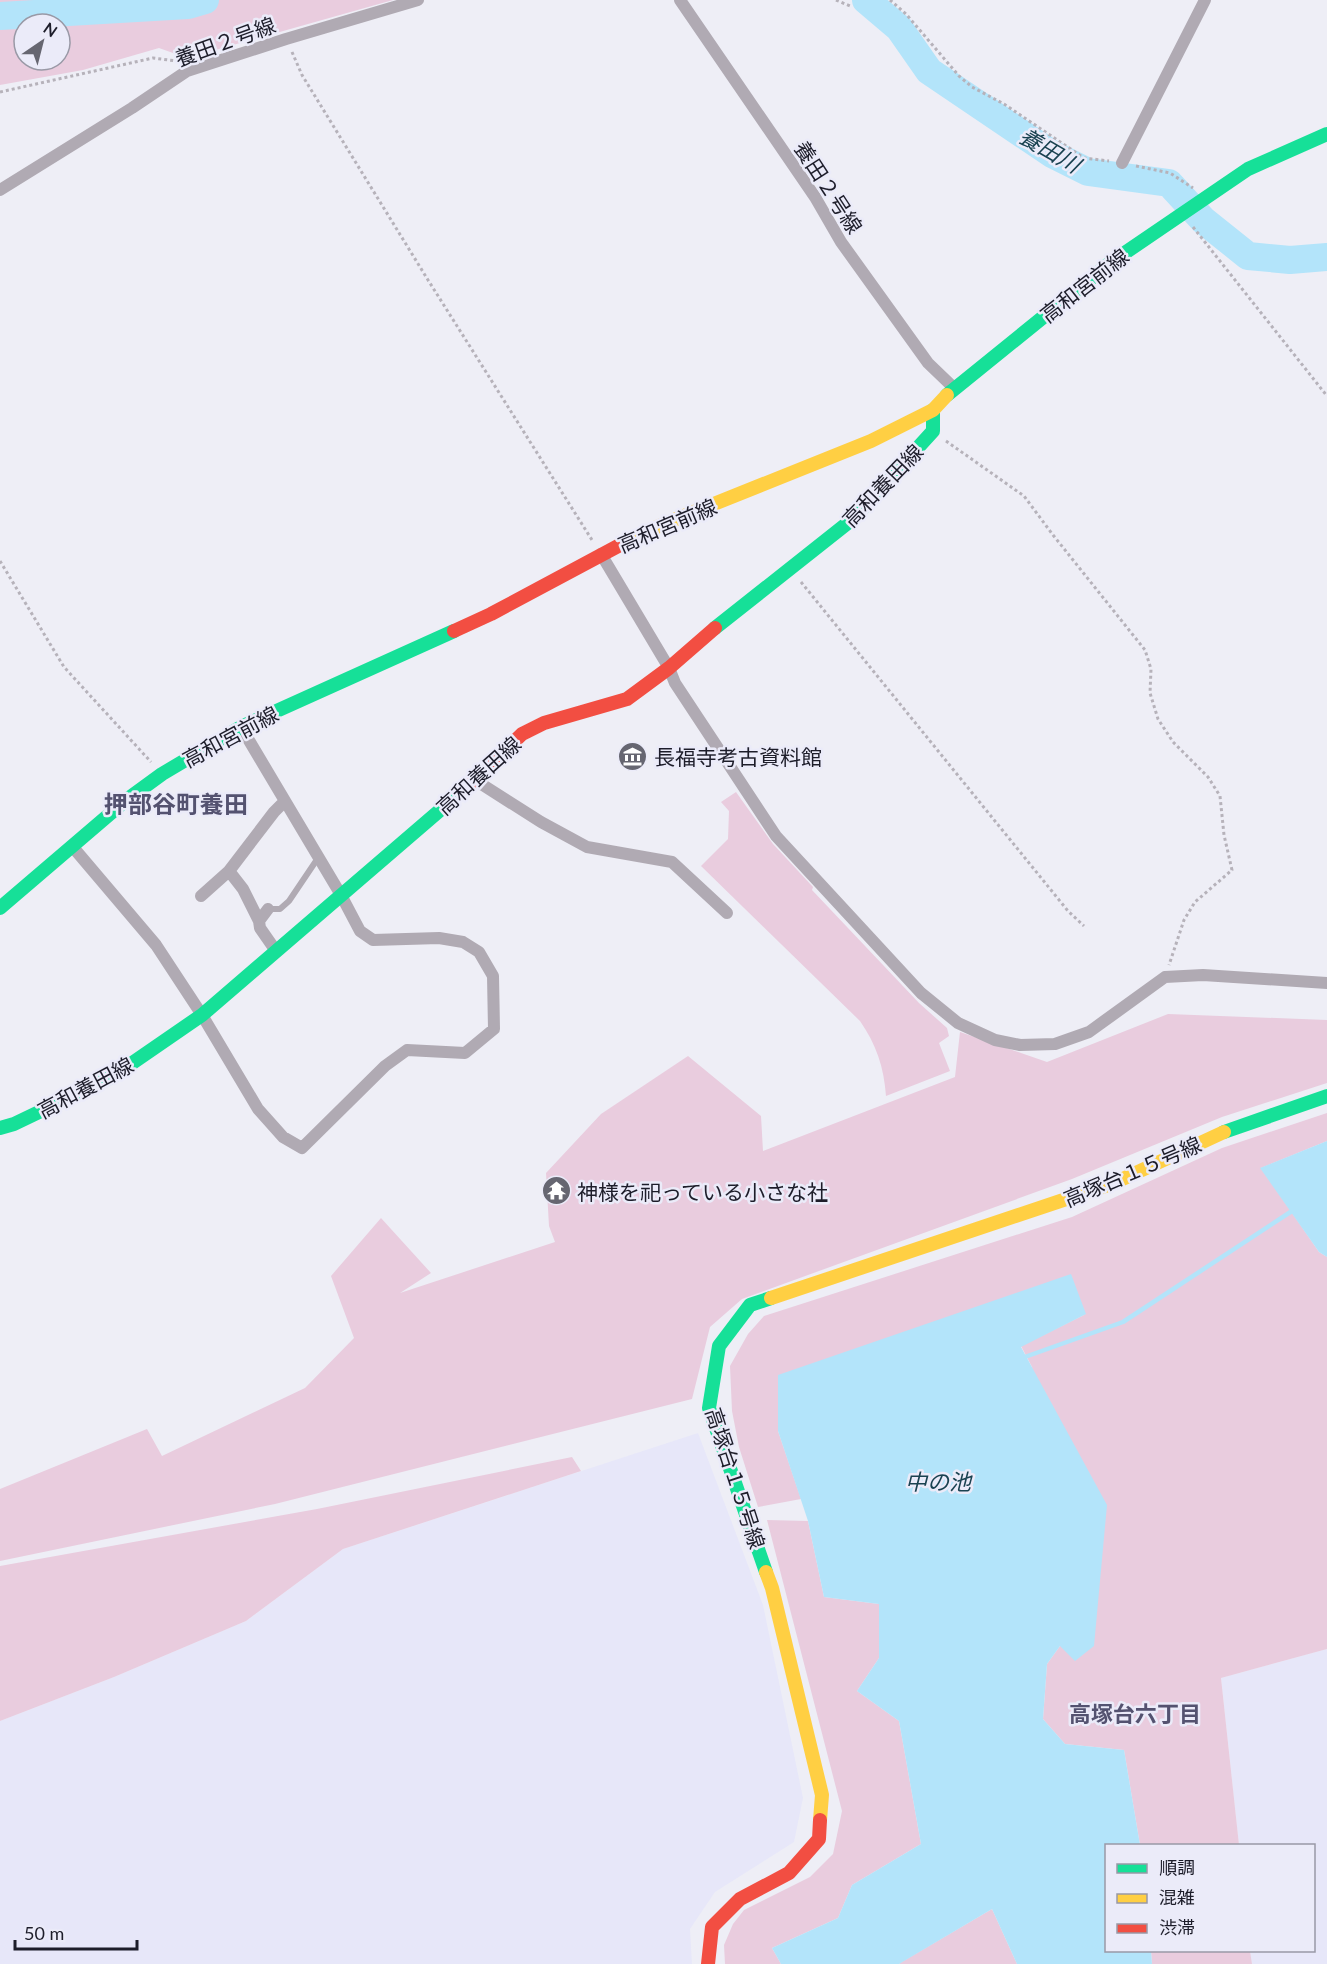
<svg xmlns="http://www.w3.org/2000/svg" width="1327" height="1964" font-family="Lato,'Noto Sans JP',sans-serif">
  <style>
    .built { fill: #e7e7f9 }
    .green { fill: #e9ccde; fill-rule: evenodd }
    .water { fill: #b3e4fa }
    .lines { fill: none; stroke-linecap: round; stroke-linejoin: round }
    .stream { stroke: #b3e4fa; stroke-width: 4.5 }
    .river { stroke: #b3e4fa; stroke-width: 28 }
    .path { stroke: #b6b2ba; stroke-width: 3; stroke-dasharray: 3 3; stroke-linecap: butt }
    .lane { stroke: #b0aab3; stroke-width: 6 }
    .street { stroke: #b0aab3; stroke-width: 12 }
    .fast { stroke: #16e098; stroke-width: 14 }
    .slow { stroke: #ffcf43; stroke-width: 14 }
    .jam { stroke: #f24e42; stroke-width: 14 }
    .labels { text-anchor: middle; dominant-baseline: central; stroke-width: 5; stroke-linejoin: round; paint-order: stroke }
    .street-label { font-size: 21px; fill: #1d1d2a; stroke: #ebebf9 }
    .poi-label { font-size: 21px; fill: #1d1d2a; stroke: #ebebf9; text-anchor: start }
    .water-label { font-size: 22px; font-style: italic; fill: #1a4251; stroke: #ebebf9 }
    .neighbourhood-label { font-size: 22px; font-weight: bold; fill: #545270; stroke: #ebebf9 }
    .quarter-label { font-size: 24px; font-weight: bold; fill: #545270; stroke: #ebebf9 }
  </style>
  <rect width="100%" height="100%" fill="#eeeef6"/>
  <path class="built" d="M698 1433 763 1605 803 1798 794 1842 715 1892 690 1929 692 1964H0V1721L114 1677 246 1621 343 1549Z
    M1327 1649V1964H1252L1250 1951 1314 1950V1846L1239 1845 1221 1678Z"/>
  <path class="green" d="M0 0H393L187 58 159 48 83 70 0 85ZM24 24H60V60H24Z
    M736 792 773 844 813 887 812 890 919 1003 947 1028 949 1036 939 1043 950 1071 886 1096C884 1067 876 1044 860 1021L701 866 728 839 729 811 721 802Z
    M1168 1014 1327 1020V1083L1222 1117 1072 1179 742 1299 710 1327 692 1399 275 1504 0 1561V1489L147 1429 162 1456 305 1388 354 1338 331 1276 381 1218 431 1273 400 1293 555 1242 549 1226 546 1173 601 1114 688 1056 761 1116 763 1151 955 1077 960 1032 1047 1062Z
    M1327 1113V1141L1261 1168 1319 1252 1327 1257V1649L1221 1678 1239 1845H1140L1124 1750 1065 1744 1043 1719 1047 1664 1060 1646 1032 1367 1021 1346 1086 1314 778 1431 801 1499 758 1507 739 1447 732 1411 730 1366 748 1334 764 1316 1072 1217 1222 1148Z
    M572 1457 581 1471 343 1549 246 1621 114 1677 0 1721V1566L317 1509Z
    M767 1520 808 1521 824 1597 879 1604V1658L857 1691 899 1721 921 1844 852 1885 838 1918 772 1948 781 1964H725L724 1945 733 1924 744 1910 810 1877 833 1854 842 1811Z
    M992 1909 1017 1964H899L900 1963Z
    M1151 1951H1250L1252 1964H1152Z"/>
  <path class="water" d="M1327 1141V1257L1319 1252 1260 1168Z
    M1071 1274 1086 1314 1021 1347 1107 1505 1094 1646 1075 1661 1060 1646 1047 1664 1043 1719 1065 1744 1124 1750 1140 1845 1106 1846V1950L1151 1951 1152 1964H1017L992 1909 899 1964H781L772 1948 838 1918 852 1885 921 1844 899 1721 857 1691 879 1658V1604L824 1597 808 1521 778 1431V1375Z"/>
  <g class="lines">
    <path class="stream" d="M1022 1358 1123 1322 1295 1209"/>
    <path class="river" d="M866 0 899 28 929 71 1052 154 1088 172 1169 183 1203 220 1248 256 1290 260 1327 257
      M0 16 188 5 205 0"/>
    <path class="path" d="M836 0 850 6
      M890 0 906 14 959 76 972 87 1004 104 1084 158 1109 161
      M292 52 302 75 428 280 592 540
      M0 92 153 58 177 61
      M1136 166 1170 173 1193 188
      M1193 227 1327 396
      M946 441 1024 496 1053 535 1145 650 1151 669 1150 693 1158 719 1173 742 1208 777 1220 796 1224 835 1232 870 1195 902 1184 920 1169 965
      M0 561 64 667 151 762
      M801 582 1068 911 1084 926"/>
    <path class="lane" d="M268 909H280L289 901 318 858"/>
    <path class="street" d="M680 0 815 197 841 242 928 363 954 388
      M1122 163 1205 0
      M0 190 132 108 187 71 286 39 418 0
      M601 554 669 668 675 683 776 836 921 993 958 1023 995 1040 1020 1045 1055 1044 1089 1032 1165 977 1203 975 1327 983
      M475 780 541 822 587 847 672 862 727 913
      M72 846 156 945 202 1015 258 1109 283 1137 302 1148 385 1066 407 1050 465 1053 494 1029 493 976 479 952 463 942 439 938 373 940 360 931 341 895 241 727
      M229 871 274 812 285 801
      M201 896 229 871 243 889 259 921 268 909
      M259 921 260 928 276 951"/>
    <path class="fast" d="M947 395 1110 263 1248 169 1327 134
      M715 628 854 518 933 431V410
      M0 908 125 801 162 774 241 727 454 631
      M0 1128 14 1124 112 1077 202 1015 467 787
      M1224 1132 1327 1096
      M766 1572 709 1408 719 1346 750 1305 771 1298"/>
    <path class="slow" d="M620 545 659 526 871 441 933 410 947 395
      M771 1298 1114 1183 1224 1132
      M766 1572 772 1588 822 1795 820 1820"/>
    <path class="jam" d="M454 631 491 614 620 545
      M467 787 522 734 544 723 627 699 669 668 715 628
      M708 1964 712 1927 740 1899 789 1873 819 1839 820 1820"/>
  </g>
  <defs>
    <symbol id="museum-disc" viewBox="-11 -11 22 22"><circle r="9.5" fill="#666671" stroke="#ebebf9"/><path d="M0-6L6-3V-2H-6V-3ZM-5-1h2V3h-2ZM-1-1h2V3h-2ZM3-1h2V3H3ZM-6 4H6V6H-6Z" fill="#fff"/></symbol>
    <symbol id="temple-disc" viewBox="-11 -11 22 22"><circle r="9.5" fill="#666671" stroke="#ebebf9"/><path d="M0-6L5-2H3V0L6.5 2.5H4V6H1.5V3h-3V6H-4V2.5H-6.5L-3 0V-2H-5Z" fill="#fff"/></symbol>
  </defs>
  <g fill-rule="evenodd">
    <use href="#museum-disc" x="616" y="740" width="33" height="33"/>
    <use href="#temple-disc" x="540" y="1174" width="33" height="33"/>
  </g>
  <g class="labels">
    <g class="street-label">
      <text transform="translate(225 41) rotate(-20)">養田２号線</text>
      <text transform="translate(829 187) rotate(57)">養田２号線</text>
      <text transform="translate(1084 285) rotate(-38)">高和宮前線</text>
      <text transform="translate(882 485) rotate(-46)">高和養田線</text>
      <text transform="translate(667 525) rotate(-23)">高和宮前線</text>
      <text transform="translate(230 736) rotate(-28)">高和宮前線</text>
      <text transform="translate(478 775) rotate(-42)">高和養田線</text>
      <text transform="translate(85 1087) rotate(-28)">高和養田線</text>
      <text transform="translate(1132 1171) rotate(-23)">高塚台１５号線</text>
      <text transform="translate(736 1478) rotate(72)">高塚台１５号線</text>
    </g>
    <g class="poi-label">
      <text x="654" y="756">長福寺考古資料館</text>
      <text x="577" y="1191">神様を祀っている小さな社</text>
    </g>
    <g class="water-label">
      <text transform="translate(1050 150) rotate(30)">養田川</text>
      <text x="938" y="1481">中の池</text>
    </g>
    <g class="neighbourhood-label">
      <text x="1135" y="1713">高塚台六丁目</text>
    </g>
    <g class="quarter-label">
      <text x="176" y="803">押部谷町養田</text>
    </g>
  </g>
  <rect x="1105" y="1844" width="210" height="108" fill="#ebebf9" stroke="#9999a6" stroke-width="1.5"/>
  <rect x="1117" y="1864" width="30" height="9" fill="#16e098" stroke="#9999a6" stroke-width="1.5"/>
  <text x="1159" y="1874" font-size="18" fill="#1d1d2a">順調</text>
  <rect x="1117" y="1894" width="30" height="9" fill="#ffcf43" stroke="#9999a6" stroke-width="1.5"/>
  <text x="1159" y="1904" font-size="18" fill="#1d1d2a">混雑</text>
  <rect x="1117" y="1924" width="30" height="9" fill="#f24e42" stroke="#9999a6" stroke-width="1.5"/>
  <text x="1159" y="1934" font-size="18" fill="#1d1d2a">渋滞</text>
  <g transform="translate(42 42) rotate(35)"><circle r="28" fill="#ebebf9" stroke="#9999a6" stroke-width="1.5"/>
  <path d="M0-4.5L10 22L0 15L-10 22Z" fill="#666671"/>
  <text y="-9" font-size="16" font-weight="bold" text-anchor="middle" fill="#1d1d2a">N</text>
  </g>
  <path d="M15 1940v9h122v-9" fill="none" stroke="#1d1d2a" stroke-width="3"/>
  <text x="24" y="1940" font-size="18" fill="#1d1d2a" stroke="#ebebf9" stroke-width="4.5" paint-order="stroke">50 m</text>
</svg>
